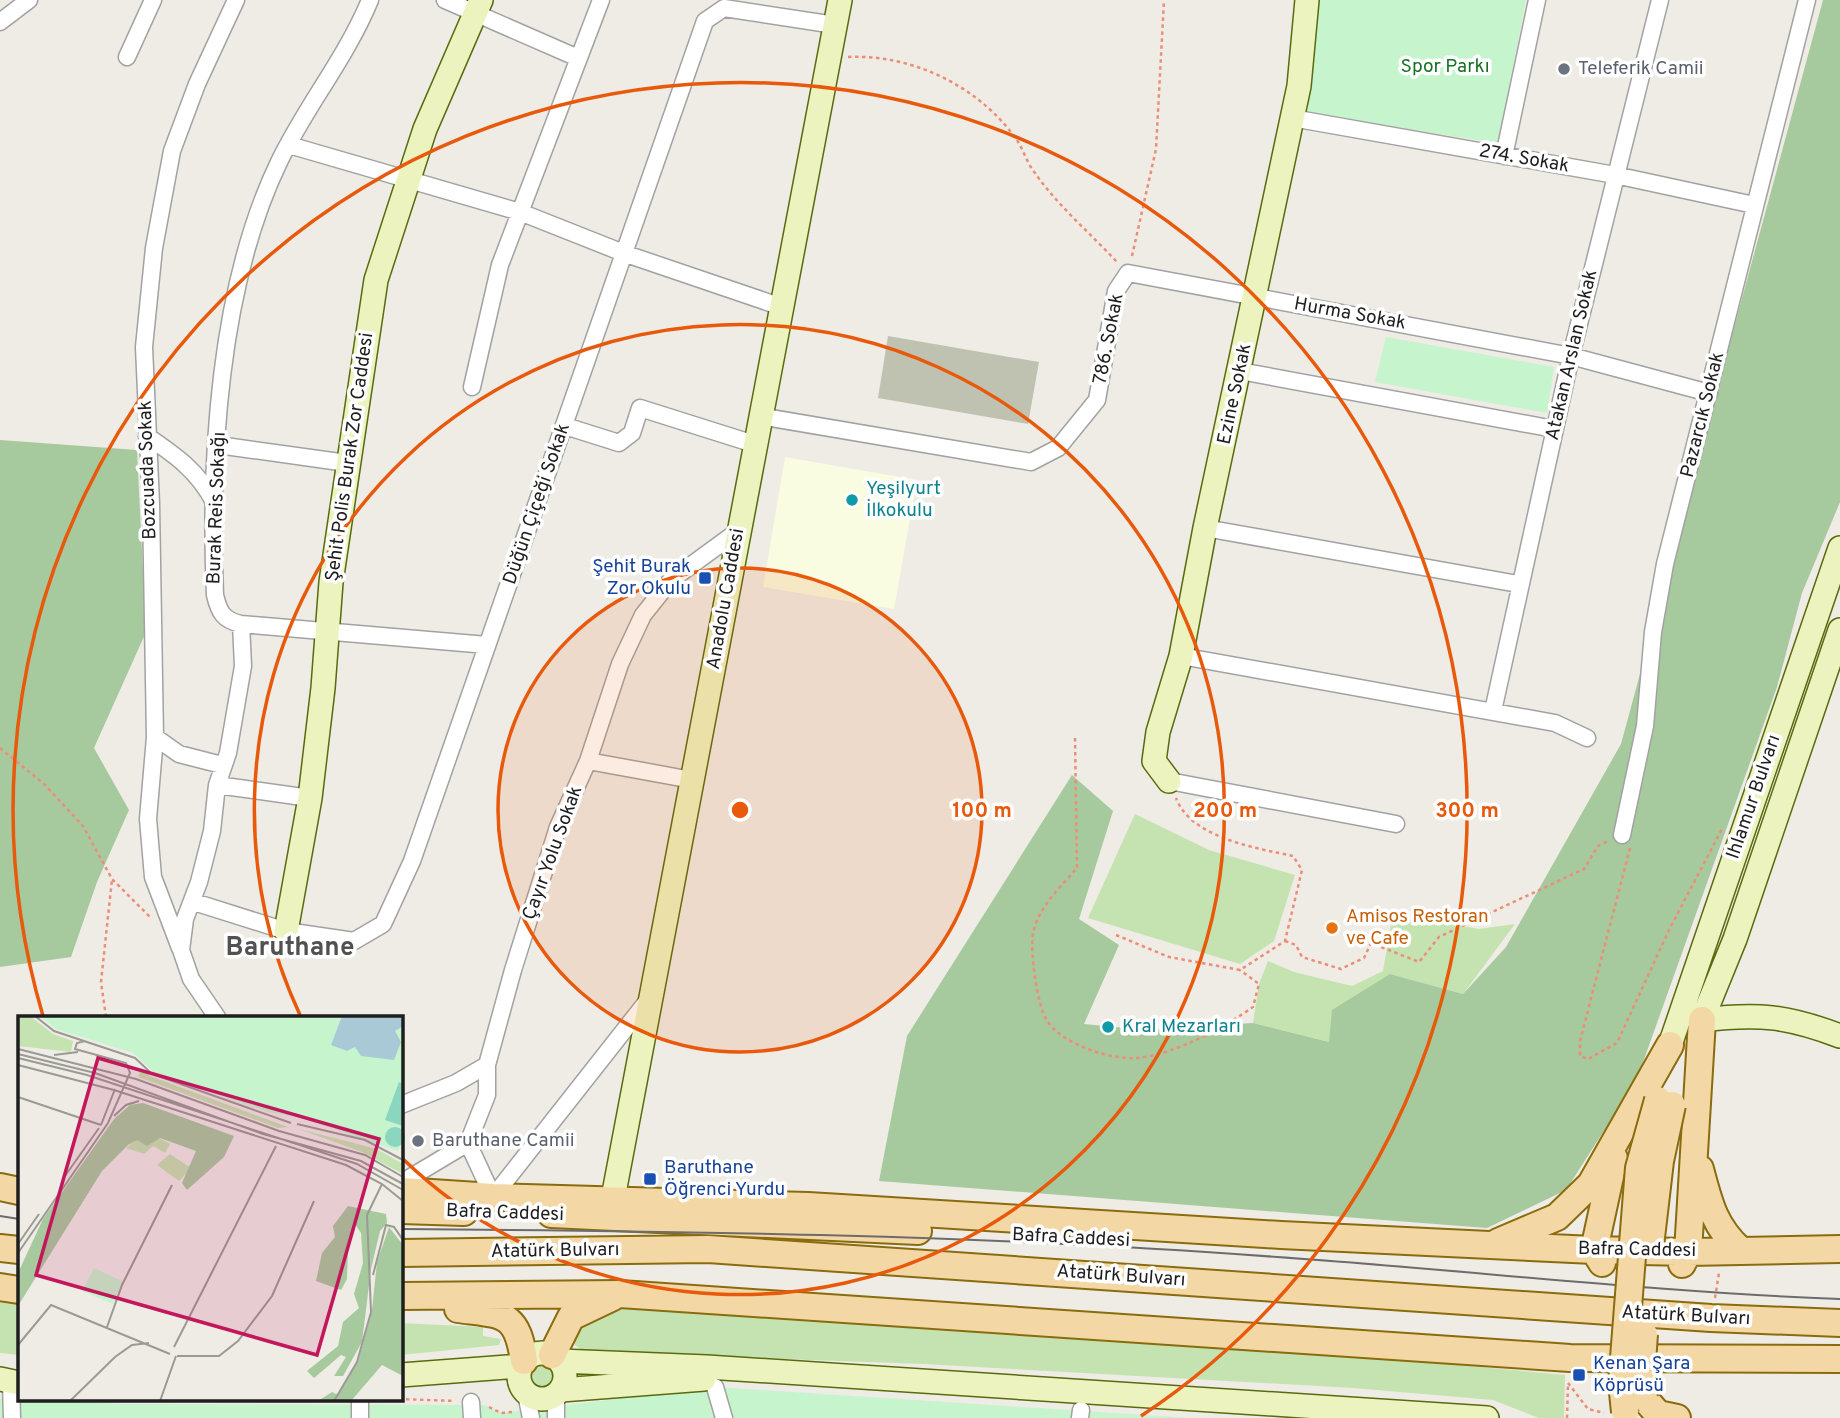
<svg xmlns="http://www.w3.org/2000/svg" width="1840" height="1418" font-family="Overpass,sans-serif">
  <style>
    .education { fill: #f9fce0 }
    .construction { fill: #c0c2b1 }
    .grass { fill: #c5e3b0 }
    .forest { fill: #a7c99e }
    .park { fill: #c6f4cd }
    .lines { fill: none; stroke-linecap: round; stroke-linejoin: round }
    .street-casing { stroke: #a2a2a2; stroke-width: 19 }
    .secondary-casing { stroke: #596b0f; stroke-width: 26 }
    .primary-casing { stroke: #8a6b0e; stroke-width: 30 }
    .path { stroke: #ec8d78; stroke-width: 2.5; stroke-dasharray: 3.5 3.5; stroke-linecap: butt }
    .street { stroke: #fff; stroke-width: 16 }
    .secondary { stroke: #ecf3be; stroke-width: 23 }
    .primary { stroke: #f3d8a5; stroke-width: 26 }
    .tram { stroke: #6c6c6c; stroke-width: 2 }
    .primary-bridge-casing { stroke: #8a6b0e; stroke-width: 30; stroke-linecap: butt }
    .primary-bridge { stroke: #f3d8a5; stroke-width: 26 }
    .ring { fill: none; stroke: #e8590c; stroke-width: 3.5 }
    .worship-dot { fill: #6b7280; stroke: #fff; stroke-width: 2.5 }
    .culture-dot { fill: #0f9aa8; stroke: #fff; stroke-width: 2.5 }
    .transit-dot { fill: #1a4fb4; stroke: #fff; stroke-width: 2.5 }
    .food-dot { fill: #e8710a; stroke: #fff; stroke-width: 2.5 }
    .labels { text-anchor: middle; dominant-baseline: central; stroke-width: 7; stroke-linejoin: round; paint-order: stroke }
    .park-label { font-size: 19px; fill: #167225; stroke: #fff }
    .worship-label { font-size: 19px; fill: #5b616d; stroke: #fff; text-anchor: start }
    .street-label { font-size: 19px; fill: #1e1e1e; stroke: #fff }
    .culture-label { font-size: 19px; fill: #0d838f; stroke: #fff; text-anchor: start }
    .transit-label { font-size: 19px; fill: #164399; stroke: #fff; text-anchor: start }
    .food-label { font-size: 19px; fill: #c56008; stroke: #fff; text-anchor: start }
    .district-label { font-size: 26px; font-weight: bold; fill: #515151; stroke: #fff }
    .inset-road { fill: none; stroke: #9b9a95; stroke-width: 2 }
    .view { fill: #c2185b; fill-opacity: 0.15; stroke: #c2185b; stroke-width: 3.5 }
    .inset-edge { fill: none; stroke: #1e1e1e; stroke-width: 3.5 }
    .centre { fill: #e8590c; stroke: #fff; stroke-width: 3.5 }
    .ring-label { font-size: 21px; text-anchor: middle; font-weight: bold; fill: #e8590c; stroke: #fff; stroke-width: 7; stroke-linejoin: round; paint-order: stroke }
  </style>
  <rect width="100%" height="100%" fill="#eeece5"/>
  <path class="education" d="M785 457 917 480 894 609 763 587Z"/>
  <path class="construction" d="M888 336 1039 362 1028 424 878 398Z"/>
  <path class="grass" d="M1135 814 1209 850 1295 875 1274 941 1240 964 1088 918Z
    M1418 918 1479 929 1515 924 1463 994 1390 974 1329 1042 1253 1023 1259 984 1268 961 1294 972 1352 986 1383 971 1392 919Z
    M0 1299 19 1302V1355L0 1353Z
    M627 1307 1184 1339 1565 1375 1564 1418H1539L1493 1400 1353 1388 924 1364 584 1352 574 1344 570 1335 576 1328Z
    M401 1323 483 1327V1336L501 1339 499 1345 401 1355Z
    M529 1375a13 13 0 1 1 26 0a13 13 0 1 1-26 0Z"/>
  <path class="forest" d="M1823 0H1840V502L1802 593 1777 687 1637 1079 1566 1190 1487 1228 879 1181 907 1036 1072 775 1113 811 1079 919 1119 945 1084 1024 1147 1030 1253 1023 1329 1042 1332 1010 1390 974 1463 994 1506 947 1621 744Z
    M0 440 137 450 146 632 94 748 129 810 97 882 71 957 0 967Z"/>
  <path class="park" d="M1319 0H1526L1498 143 1307 114Z
    M1386 337 1554 367 1547 413 1375 382Z
    M715 1387 1191 1418H0V1399L124 1404 484 1405 501 1413Z"/>
  <g class="lines">
    <defs>
      <path id="street" d="M445 0 578 58
        M0 22 29 0
        M127 57 153 0
        M1292 118 1615 175 1754 205
        M289 145 520 212 626 254 782 307
        M1504 156 1537 0
        M1240 371 1554 429
        M472 387 500 265 601 0
        M759 416 1031 462 1058 448 1097 400 1116 291 1128 273 1571 356 1709 393
        M565 426 619 443 632 433 640 408 754 444
        M147 436C175 455 198 471 214 502
        M218 445 347 463
        M1205 528 1518 584
        M241 624 487 645
        M1181 656 1555 723 1587 738
        M1493 711 1571 356 1660 0
        M155 737 179 754 222 765
        M588 761 692 780
        M1169 781 1396 824
        M217 785 310 798
        M1622 835 1645 726 1653 632 1665 564 1807 0
        M194 902 286 931 354 941 383 924 412 861 705 21 724 8 835 25
        M180 948 153 877 148 819 155 737 151 504 144 347 154 248 172 151 197 84 236 0
        M217 1017 191 979 181 950 185 919 199 882 212 831 217 785 228 753 243 666 241 624C223 620 219 612 215 595 209 460 219 286 279 162 306 106 346 58 370 0
        M401 1105 456 1083 487 1065
        M468 1143 493 1197
        M401 1183 468 1143 487 1095V1065L513 970 558 827 588 761 620 664 643 615 671 580 738 531
        M493 1197 648 1000
        M11 1383 12 1418
        M715 1387 724 1418
        M526 1394 531 1418
        M556 1395V1418
        M360 1399V1418
        M471 1402 472 1418
        M1080 1418 1081 1410"/>
      <path id="secondary" d="M1840 630 1735 939 1702 1020C1758 1013 1787 1016 1840 1036
        M1169 781 1154 761 1158 732 1181 656 1205 528 1299 86 1307 0
        M286 931 310 798 323 688 331 582 376 280 425 129 481 0
        M1670 1045 1840 548
        M613 1198 840 0
        M519 1376a23 23 0 1 1 46 0a23 23 0 1 1-46 0Z
        M560 1361 707 1367 1487 1418
        M401 1375 521 1366
        M0 1379 19 1383
        M561 1390 704 1379"/>
      <path id="primary" d="M1700 1169C1709 1203 1714 1226 1740 1250
        M0 1187 19 1191
        M401 1191 493 1197 808 1206 1281 1235 1594 1250 1688 1252 1840 1249
        M401 1210 464 1212
        M551 1214 918 1231
        M1498 1242 1557 1217 1591 1184 1670 1045
        M0 1248 19 1250
        M401 1253 708 1249 1711 1318 1840 1323
        M1602 1263 1594 1250 1614 1158
        M1682 1264 1688 1252 1702 1020
        M0 1287 19 1290
        M401 1296 620 1294 1570 1358 1840 1359
        M458 1309C503 1315 517 1311 524 1361
        M552 1355 571 1317 613 1297
        M1644 1398 1658 1414 1677 1418"/>
    </defs>
    <use href="#street" class="street-casing"/>
    <use href="#secondary" class="secondary-casing"/>
    <use href="#primary" class="primary-casing"/>
    <path class="path" d="M848 57C911 54 976 85 1014 136 1023 147 1026 162 1035 173 1058 206 1091 234 1118 263
      M1132 256 1156 149 1164 0
      M1075 738 1077 868C1061 886 1037 909 1033 934 1030 952 1037 1003 1046 1019 1059 1043 1110 1060 1136 1058 1174 1055 1223 1028 1253 1007L1259 984 1240 970
      M0 748 43 783 83 826 112 879 150 917
      M1630 848 1580 1041V1056L1588 1059 1617 1043 1669 930 1723 827
      M1116 935 1169 957 1240 970 1285 941 1302 870 1293 856C1256 848 1191 838 1176 798
      M1285 941 1296 945 1302 957 1341 969 1364 958 1371 943 1419 962 1439 937 1584 869 1598 846 1608 841
      M106 1017 101 982 112 879
      M1715 1298 1719 1273
      M1568 1383 1588 1409 1604 1413
      M399 1399 455 1401
      M489 1407 501 1413 512 1412
      M1567 1418 1568 1383"/>
    <use href="#street" class="street"/>
    <use href="#secondary" class="secondary"/>
    <use href="#primary" class="primary"/>
    <path class="tram" d="M0 1216 19 1219
      M401 1229C693 1231 985 1235 1277 1257 1465 1270 1652 1292 1840 1299"/>
    <defs>
      <path id="primary-bridge" d="M1650 1246 1660 1161 1672 1105
        M1644 1398 1641 1376 1644 1334
        M1625 1412 1622 1383 1639 1168 1658 1100"/>
    </defs>
    <use href="#primary-bridge" class="primary-bridge-casing"/>
    <use href="#primary-bridge" class="primary-bridge"/>
  </g>
  <circle cx="740" cy="810" r="242" fill="#e8590c" fill-opacity=".12"/>
  <g class="ring">
    <circle cx="740" cy="810" r="242"/>
    <path d="M300 1015A485 485 0 1 1 403 1159"/>
    <path d="M43 1016A727 727 0 1 1 1141 1416"/>
  </g>
  <g class="worship-dot">
    <circle cx="1564" cy="69" r="7"/>
    <circle cx="418" cy="1141" r="7"/>
  </g>
  <g class="culture-dot">
    <circle cx="852" cy="500" r="7"/>
    <circle cx="1108" cy="1027" r="7"/>
  </g>
  <g class="transit-dot">
    <rect x="698" y="571" width="14" height="14" rx="3.5"/>
    <rect x="643" y="1172" width="14" height="14" rx="3.5"/>
    <rect x="1572" y="1368" width="14" height="14" rx="3.5"/>
  </g>
  <circle class="food-dot" cx="1332" cy="928" r="7"/>
  <g class="labels">
    <g class="park-label">
      <text x="1445" y="67">Spor Parkı</text>
    </g>
    <g class="worship-label">
      <text x="1578" y="69">Teleferik Camii</text>
      <text x="432" y="1141">Baruthane Camii</text>
    </g>
    <g class="street-label">
      <text transform="translate(1524 159) rotate(10)">274. Sokak</text>
      <text transform="translate(1350 314) rotate(10)">Hurma Sokak</text>
      <text transform="translate(1109 339) rotate(-79)">786. Sokak</text>
      <text transform="translate(1572 355) rotate(-77)">Atakan Arslan Sokak</text>
      <text transform="translate(1235 394) rotate(-78)">Ezine Sokak</text>
      <text transform="translate(1703 415) rotate(-76)">Pazarcık Sokak</text>
      <text transform="translate(350 457) rotate(-82)">Şehit Polis Burak Zor Caddesi</text>
      <text transform="translate(148 470) rotate(-92)">Bozcuada Sokak</text>
      <text transform="translate(537 504) rotate(-71)">Düğün Çiçeği Sokak</text>
      <text transform="translate(217 508) rotate(-88)">Burak Reis Sokağı</text>
      <text transform="translate(726 599) rotate(-80)">Anadolu Caddesi</text>
      <text transform="translate(1754 797) rotate(-71)">Ihlamur Bulvarı</text>
      <text transform="translate(553 853) rotate(-70)">Çayır Yolu Sokak</text>
      <text transform="translate(505 1213) rotate(2)">Bafra Caddesi</text>
      <text transform="translate(1071 1238) rotate(3)">Bafra Caddesi</text>
      <text transform="translate(1637 1250) rotate(1)">Bafra Caddesi</text>
      <text transform="translate(555 1251) rotate(-1)">Atatürk Bulvarı</text>
      <text transform="translate(1121 1276) rotate(4)">Atatürk Bulvarı</text>
      <text transform="translate(1686 1316) rotate(3)">Atatürk Bulvarı</text>
    </g>
    <g class="culture-label">
      <text x="866" y="489">Yeşilyurt<tspan x="866" dy="22">İlkokulu</tspan></text>
      <text x="1122" y="1027">Kral Mezarları</text>
    </g>
    <g class="transit-label">
      <text x="691" y="567" text-anchor="end">Şehit Burak<tspan x="691" dy="22">Zor Okulu</tspan></text>
      <text x="664" y="1168">Baruthane<tspan x="664" dy="22">Öğrenci Yurdu</tspan></text>
      <text x="1593" y="1364">Kenan Şara<tspan x="1593" dy="22">Köprüsü</tspan></text>
    </g>
    <g class="food-label">
      <text x="1346" y="917">Amisos Restoran<tspan x="1346" dy="22">ve Cafe</tspan></text>
    </g>
    <g class="district-label">
      <text x="290" y="948">Baruthane</text>
    </g>
  </g>
  <g transform="translate(18 1016)">
    <rect width="385" height="385" fill="#eeece5"/>
    <path d="M0 0H12L35 18 55 25 53 36 0 30ZM123 53 132 60 270 111 260 112 120 61ZM281 113 359 133 385 148V158L344 136ZM141 122 152 128 147 137 135 130 126 138 108 132 119 123ZM152 138 173 152 161 165 139 149Z" fill="#c5e3b0"/>
    <path d="M125 87 216 120 206 141 169 174 164 167 178 135 142 122 129 130 119 124 110 129 84 155 0 290V257L25 203 96 103 112 89ZM330 190 368 198 369 207 362 215 353 253 344 326 325 360H316L328 341 323 339 296 362 289 355 320 330 325 306 341 292 336 278 345 247 343 217 337 208 330 234 329 263 323 274 298 265 304 237 317 221 315 210ZM371 211 385 229V360L364 349 333 385H300L314 376 320 379 340 346 354 294 359 246Z" fill="#a7c99e"/>
    <path d="M22 0H324L314 29 329 35 385 10V123L380 135 284 102 250 96 138 58 115 37 38 13ZM76 252 104 265 95 288 64 275Z" fill="#c6f4cd"/>
    <path d="M381 66 385 68V110L367 104ZM367 121a10 10 0 1 1 20 0a10 10 0 1 1-20 0Z" fill="#8ad6bf"/>
    <path d="M324 0H383L385 10 377 15 383 26 376 44 343 40 337 31 329 35 313 29Z" fill="#a9c9d7"/>
    <path class="inset-road" d="M17 0 36 15 117 42 134 58 273 107M0 33 118 63 261 115 347 139 385 161M0 38 77 57 245 118 343 145 385 168M36 39 60 36M0 42 69 59 339 148 385 174M0 49 96 74 328 149 364 168 385 185M0 81 83 109M96 100 108 89 121 85M279 108 347 124 385 144M83 109 97 73M47 160 81 112M0 228 21 198M0 237 90 107 112 57 108 47 57 33 59 27 67 25M355 259 368 209 376 211 385 224M89 311 104 269 154 169M0 329 33 289 152 338M156 331 258 130M159 340H201L220 325 254 280 296 185M52 385 97 341 114 329 131 327M142 385 158 340M316 385 339 346 353 296 349 199 364 168"/>
    <path class="view" d="M80 42 361 123 299 339 18 259Z"/>
    <rect width="385" height="385" class="inset-edge"/>
  </g>
  <circle cx="740" cy="810" r="10" class="centre"/>
  <g class="ring-label">
    <text x="982" y="817">100 m</text>
    <text x="1225" y="817">200 m</text>
    <text x="1467" y="817">300 m</text>
  </g>
</svg>
